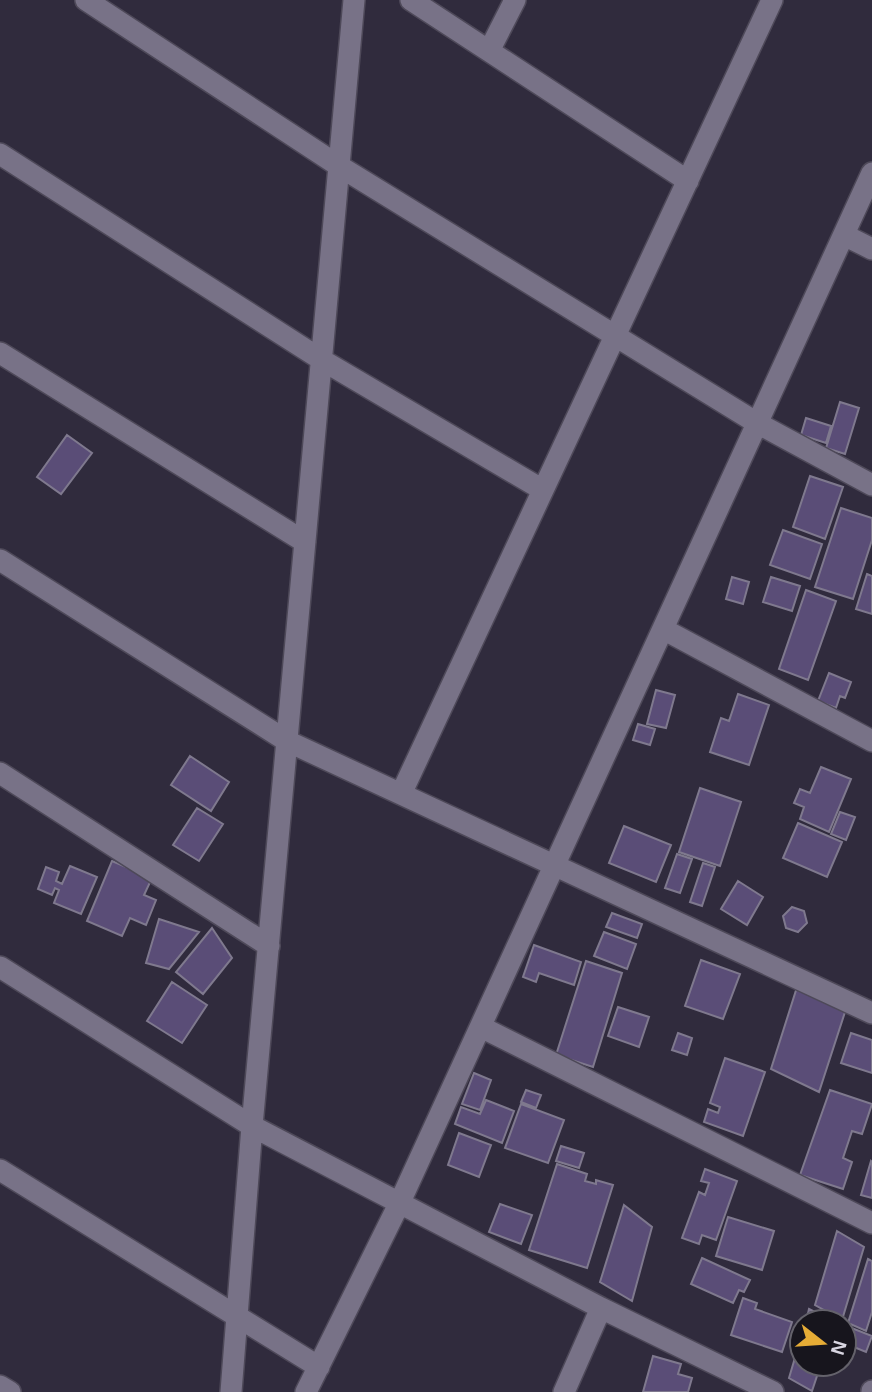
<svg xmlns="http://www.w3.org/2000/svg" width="872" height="1392" font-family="Arial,sans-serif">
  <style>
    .building { fill: #5a4d77; stroke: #7f798e; stroke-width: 2 }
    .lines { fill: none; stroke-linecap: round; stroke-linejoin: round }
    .minor-casing { stroke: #4e4959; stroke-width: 24 }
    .minor { stroke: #787287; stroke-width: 21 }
  </style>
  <rect width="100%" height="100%" fill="#302b3d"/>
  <path class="building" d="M840 402 859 408 845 454 826 448Z
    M806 418 831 426 826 443 801 435Z
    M67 435 92 453 61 494 37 477Z
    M810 476 843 487 825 539 793 527Z
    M841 508 872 518V540L853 599 815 587Z
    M783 530 822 544 810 579 770 565Z
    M867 574 872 576V614L856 609Z
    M732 577 749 582 743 604 726 599Z
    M771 577 800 586 792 611 763 602Z
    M806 590 836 601 808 680 779 669Z
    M829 673 851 682 845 698 840 696 836 708 818 701Z
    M656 690 675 695 666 728 647 724Z
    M738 694 769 705 749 765 710 752 721 718 729 721Z
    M638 724 655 729 650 745 633 740Z
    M190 756 229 782 211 811 171 785Z
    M821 767 851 779 829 832 800 819 804 807 794 803 800 789 810 793Z
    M700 788 741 802 720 866 679 852Z
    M197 808 223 824 199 861 173 845Z
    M840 812 855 817 846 840 831 834Z
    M798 823 842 842 827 877 783 858Z
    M624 826 671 845 656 882 609 863Z
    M677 854 692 859 680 893 665 888Z
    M112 861 152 878 144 895 156 900 146 925 130 918 122 936 87 921Z
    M703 863 715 867 702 906 690 902Z
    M70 866 97 877 81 914 54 903 59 890 55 888 52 895 38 889 46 867 59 872 56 881 62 884Z
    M738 881 763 897 747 925 721 909Z
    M792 907 804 911 807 923 798 932 786 928 783 916Z
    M612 913 642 924 637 938 606 927Z
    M159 919 199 932 169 969 146 963Z
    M212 928 232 958 203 994 176 972Z
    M604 932 636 944 627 969 594 956Z
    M534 945 581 962 574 985 539 973 536 982 523 977Z
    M701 960 740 974 723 1019 685 1006Z
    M586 961 622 973 593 1067 556 1055Z
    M172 982 207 1005 182 1043 147 1021Z
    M798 984 846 1009 819 1092 771 1069Z
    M618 1007 649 1017 639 1047 608 1036Z
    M678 1033 692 1038 687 1055 672 1050Z
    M851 1033 872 1040V1073L841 1063Z
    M725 1058 765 1072 743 1136 704 1122 708 1109 718 1113 720 1107 710 1103Z
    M474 1073 491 1080 480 1110 462 1104Z
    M526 1090 541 1095 536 1108 521 1102Z
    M830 1090 872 1104 862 1134 852 1131 843 1158 852 1162 843 1189 800 1175Z
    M486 1100 514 1111 502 1143 455 1124 461 1107 480 1114Z
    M521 1104 564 1120 548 1163 505 1148Z
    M459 1133 491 1145 479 1177 448 1165Z
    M561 1146 584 1153 579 1168 556 1161Z
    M871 1161 872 1162V1198L861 1195Z
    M557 1164 587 1174 585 1181 596 1184V1180L613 1185 587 1268 529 1250Z
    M705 1169 737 1181 716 1240 702 1235 699 1244 682 1238 699 1192 705 1195 709 1183 701 1181Z
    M500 1204 532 1215 521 1244 489 1232Z
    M624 1205 652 1227 632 1301 600 1282Z
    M728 1217 774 1231 762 1270 716 1256Z
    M837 1231 864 1247 842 1320 815 1305Z
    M702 1258 750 1280 744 1292 739 1290 733 1303 691 1284Z
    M868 1259 872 1261V1312L866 1331 848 1323Z
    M743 1298 757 1303 755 1309 792 1322 782 1352 731 1335Z
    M809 1309 834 1322H806Z
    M844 1325 872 1336 866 1352 844 1343Z
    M802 1334V1364H821L812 1391 789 1378Z
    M653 1356 681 1364 678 1374 692 1378 688 1392H643Z"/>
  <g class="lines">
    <defs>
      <path id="minor" d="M86 0 339 166 757 423 872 485
        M411 0 688 181
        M489 51 515 0
        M0 154 322 360 543 490
        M844 235 872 249
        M0 353 305 542
        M0 560 287 741 872 1013
        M663 629 872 741
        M0 773 269 946
        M401 794 772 0
        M0 967 252 1126 601 1308 773 1392
        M481 1027 872 1223
        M0 1170 319 1367
        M0 1386 10 1392
        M231 1392 252 1126 354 0
        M306 1392 399 1204 872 173
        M564 1392 601 1308
        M872 1392V1391"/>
    </defs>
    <use href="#minor" class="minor-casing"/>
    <use href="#minor" class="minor"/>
  </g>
  <g transform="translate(823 1343) rotate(107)"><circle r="33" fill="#17151d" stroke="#64626b" stroke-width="2"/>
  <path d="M0-5L12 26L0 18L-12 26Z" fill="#e6ac36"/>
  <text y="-10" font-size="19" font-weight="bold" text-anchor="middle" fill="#d8d5e1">N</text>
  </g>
</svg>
